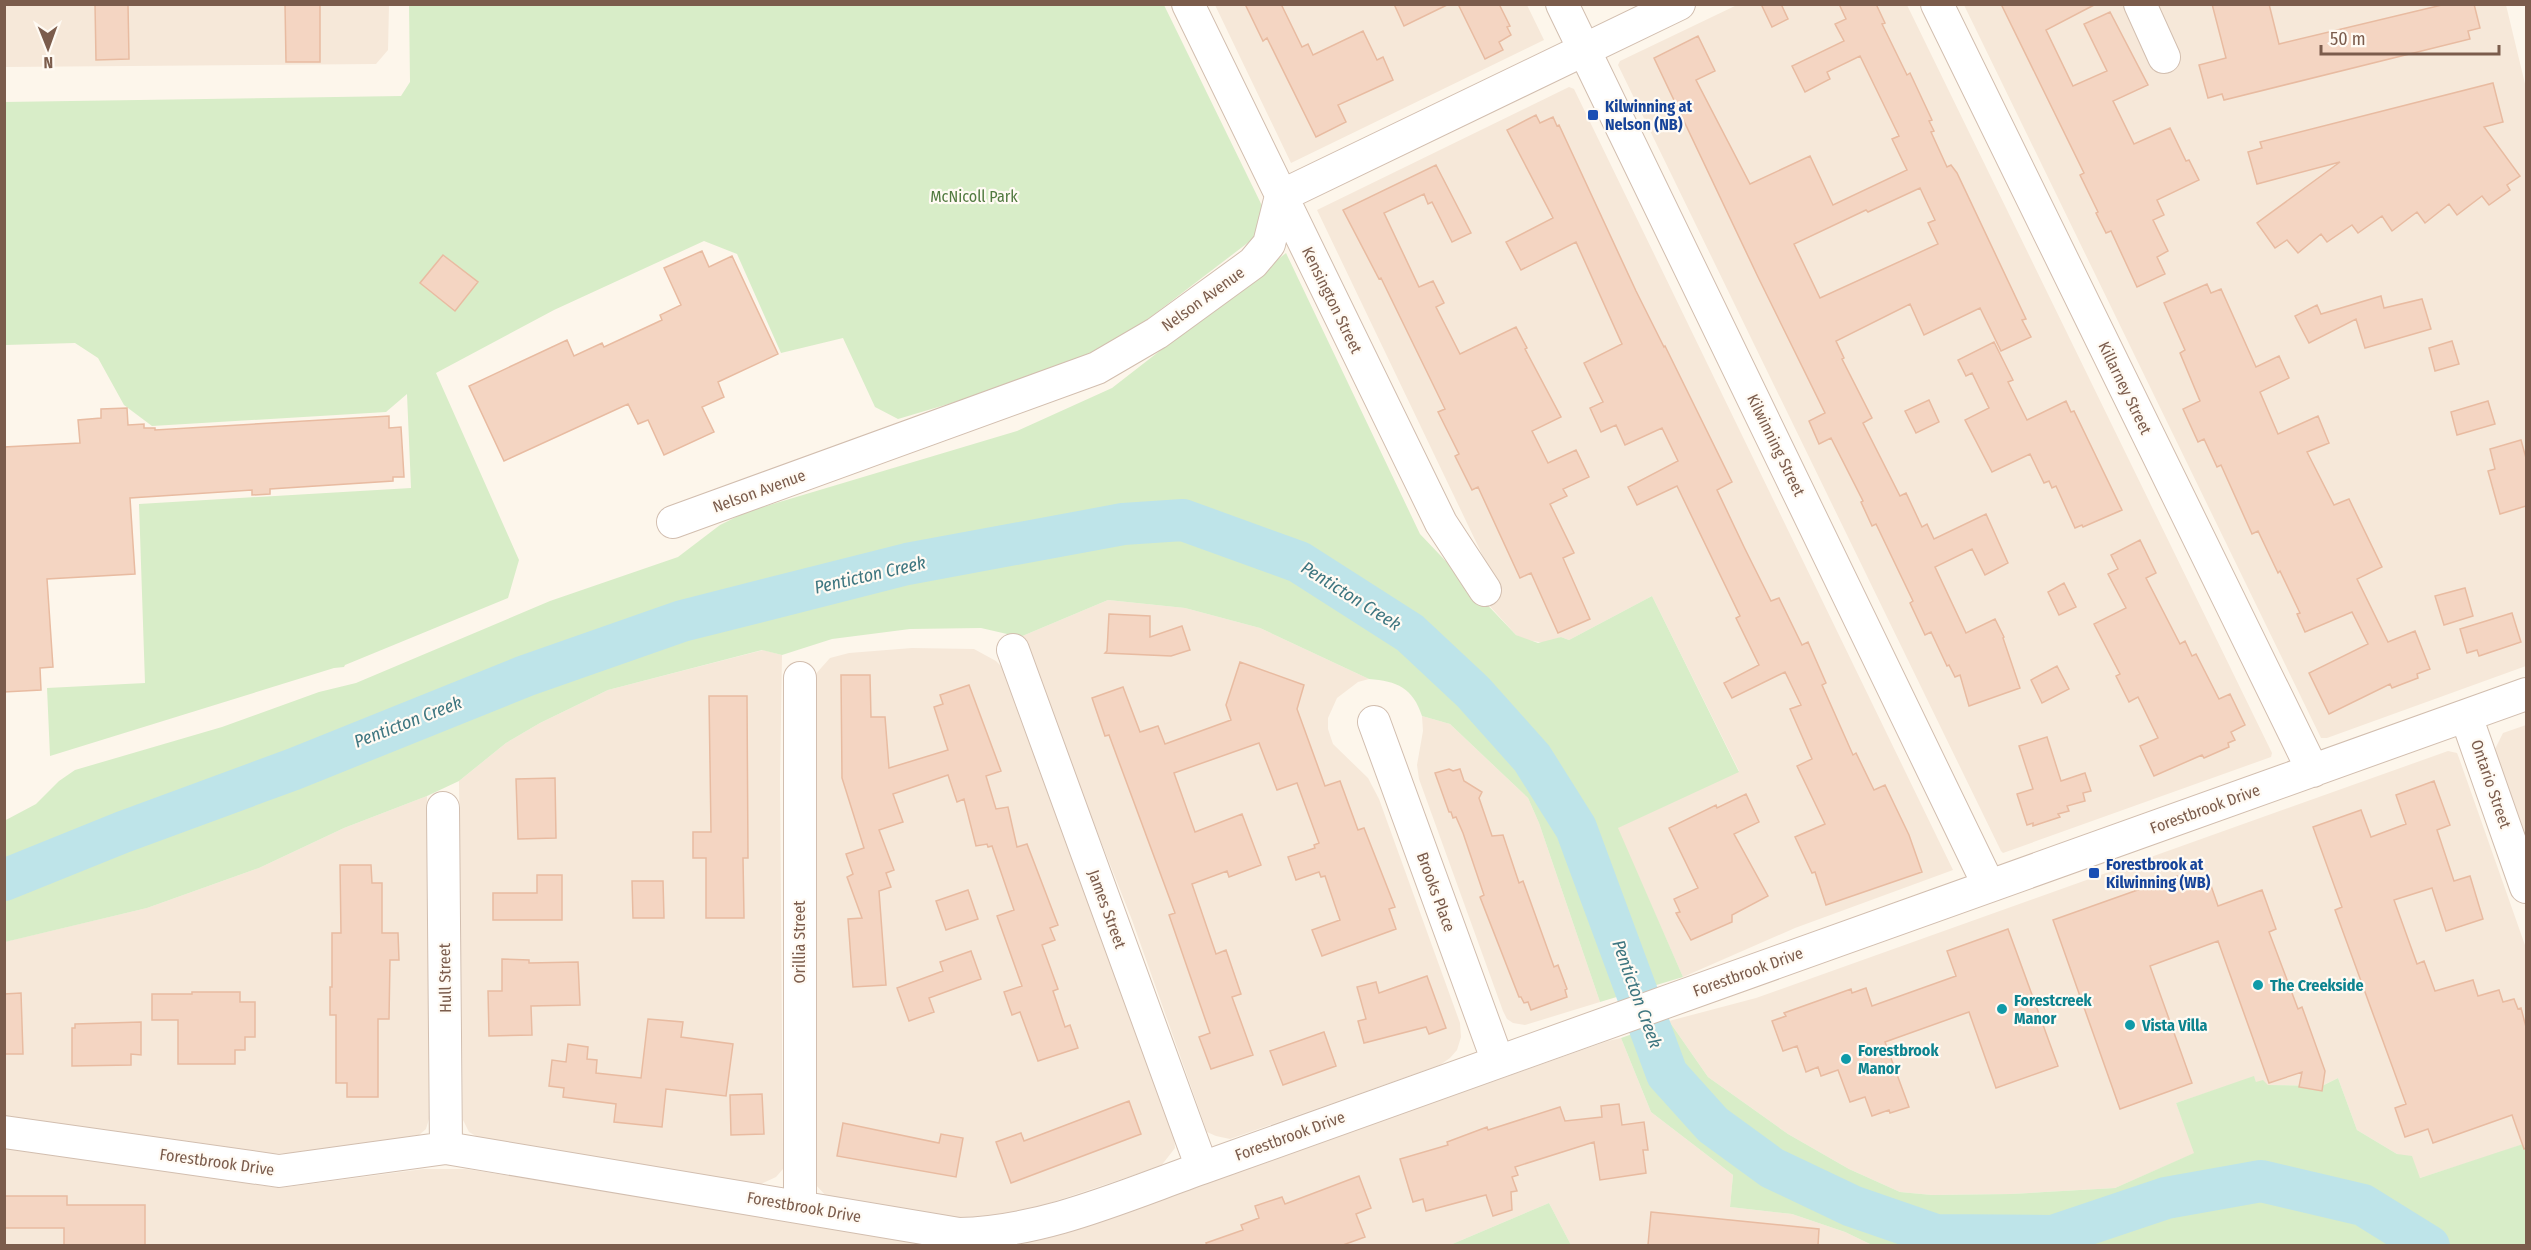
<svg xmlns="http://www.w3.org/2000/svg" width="2531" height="1250" font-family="'Fira Sans Condensed',sans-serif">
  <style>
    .residential { fill: #f6e8d9 }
    .green { fill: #d8edc8 }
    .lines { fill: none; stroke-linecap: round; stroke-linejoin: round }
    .river { stroke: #bee4e9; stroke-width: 42 }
    .building { fill: #f4d5c2; stroke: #e8bba1; stroke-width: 1.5; fill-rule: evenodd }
    .minor-casing { stroke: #d2beaf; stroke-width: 34 }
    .minor { stroke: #fff; stroke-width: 32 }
    .transit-dot { fill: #1a4fb4; stroke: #fffaf3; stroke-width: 2 }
    .culture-dot { fill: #0f9aa8; stroke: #fffaf3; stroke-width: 2 }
    .labels { text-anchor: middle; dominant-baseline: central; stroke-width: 4.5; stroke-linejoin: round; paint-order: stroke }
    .transit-label { font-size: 16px; font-weight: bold; fill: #164399; stroke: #fffaf3; text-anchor: start }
    .park-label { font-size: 16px; fill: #527a40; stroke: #fffaf3 }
    .street-label { font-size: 16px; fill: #7b5c4c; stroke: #fffaf3 }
    .culture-label { font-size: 16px; font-weight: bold; fill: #0d838f; stroke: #fffaf3; text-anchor: start }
    .water-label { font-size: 18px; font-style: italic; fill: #3e7680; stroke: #fffaf3 }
  </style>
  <rect width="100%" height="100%" fill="#fdf6eb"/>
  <path class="residential" d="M4 5H389L388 50 376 64 5 67Z
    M1215 5H1527L1544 40 1291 163Z
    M1737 5H1907L2272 753 2271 757 2003 853 2001 851 1618 65 1620 61Z
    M1964 5H2506L2526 88V666L2327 738H2321Z
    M1569 87 1574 89 1953 870 1795 928 1683 977 1617 828 1739 771 1652 596 1569 640 1561 637 1545 643 1526 640 1516 635 1486 602 1501 594 1317 210Z
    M1108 600 1185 608 1260 628 1369 679 1358 682 1337 698 1328 718V729L1333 744 1368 778 1379 799 1460 1023 1461 1037 1457 1050 1450 1058 1440 1065 1230 1139 1216 1136 1207 1132 1132 920 1020 637Z
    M912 648 974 649 996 661 1008 673 1022 702 1174 1138 1175 1148 1161 1166 1020 1213 976 1218 950 1217 827 1197 815 1184 813 677 830 658 849 653Z
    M763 650 782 655 780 781 783 1169 776 1177 761 1184 481 1139 469 1132 463 1120 459 781 506 743 540 723 608 690Z
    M1422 716 1450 724 1528 798 1539 823 1600 1002 1525 1025 1513 1023 1507 1019 1503 1011 1419 779 1417 765 1423 731Z
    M2526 725V841L2494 751 2503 733Z
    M2448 751 2457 753 2459 758 2526 948V1143L2501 1152 2420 1178 2406 1157 2397 1154 2357 1130 2338 1078 2322 1086 2268 1085 2256 1082 2254 1077 2176 1103 2195 1153 2115 1188 2011 1194 1932 1195 1900 1192 1849 1169 1788 1134 1708 1077 1669 1021 1756 998Z
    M427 796 429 1119 426 1129 419 1135 303 1153 261 1154 5 1116 4 942 147 908 259 868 344 828Z
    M1621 1038 1651 1112 1733 1175 1730 1207 1792 1214 1845 1232 1872 1245H1571L1549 1203 1450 1245 984 1246 1057 1235 1608 1041Z
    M5 1148 280 1188 423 1169H466L954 1246H5Z"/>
  <path class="green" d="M409 5H1164L1267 216 1258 235 1093 361 898 419 875 407 843 338 781 353 737 254 704 241 554 310 436 373 519 560 508 598 345 665 344 667 334 668 50 756 47 688 145 683 139 504 411 488 407 394 386 412 152 426 124 405 98 358 75 343 5 345 4 102 401 96 410 82Z
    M1286 253 1420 534 1516 635 1538 643 1561 637 1569 640 1652 596 1739 772 1618 828 1683 977 1600 1002 1539 823 1528 798 1450 724 1422 716C1413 688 1397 681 1369 679L1260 628 1185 608 1108 600 1020 637 981 628 910 629 832 639 782 655 762 650 608 690 540 723 506 743 459 781 427 796 344 828 259 868 147 908 5 942 4 821 36 804 59 781 75 770 222 727 319 692 356 683 550 601 678 557 720 525 746 512 1017 431 1112 388Z
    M1669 1021 1708 1077 1788 1134 1849 1169 1900 1192 1932 1195 2011 1194 2115 1188 2194 1153 2176 1103 2254 1076 2256 1082 2263 1080 2268 1085 2322 1086 2338 1078 2357 1130 2397 1154 2412 1156 2420 1178 2526 1143V1245H1872L1845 1232 1792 1214 1730 1207 1733 1175 1651 1112 1621 1038Z
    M1549 1203 1571 1245H1450Z"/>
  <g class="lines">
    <path class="river" d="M4 880 123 832 294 769 525 676 682 621 907 564 1123 524 1183 520 1299 562 1410 633 1473 692 1532 758 1576 828 1667 1074 1713 1125 1772 1168 1852 1206 1936 1235 2053 1236 2166 1198 2261 1181 2363 1205 2429 1246"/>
  </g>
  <path class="building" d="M95 4H128L129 59 96 60Z
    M285 4H320V62H286Z
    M1245 4H1281L1302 47 1308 44 1313 55 1363 31 1377 60 1383 57 1393 80 1338 105 1346 122 1316 137 1267 38 1263 41Z
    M1394 4H1449L1404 26Z
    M1458 4H1499L1510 26 1507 27 1511 35 1499 42 1503 50 1485 59Z
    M1761 4H1781L1788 19 1772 27Z
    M1839 4H1876L1885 23 1882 24 1907 75 1910 73 1932 120 1929 121 1934 131 1931 132 1947 167 1951 165 1957 173 2026 319 2022 320 2031 337 2001 351 1980 308 1924 335 1910 304 1836 341 1844 358 1842 359 1872 418 1863 423 1900 496 1906 493 1922 527 1927 524 1934 539 1986 514 2008 563 1985 575 1972 549 1935 567 1966 633 1995 619 2004 637 2003 638 2020 688 1969 706 1960 675 1955 677 1949 665 1947 666 1931 632 1925 635 1910 603 1913 601 1876 524 1872 526 1861 502 1863 501 1831 438 1819 444 1809 421 1825 413 1758 277 1654 58 1698 36 1715 71 1696 80 1750 184 1810 156 1833 205 1907 170 1892 139 1899 136 1860 56 1827 72 1830 79 1805 92 1792 66 1844 41 1835 24 1846 19ZM1920 188 1935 220 1928 223 1938 244 1820 298 1794 244 1866 210 1868 212Z
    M2001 4H2096L2046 30 2073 86 2107 71 2084 24 2110 12 2148 85 2113 101 2134 144 2170 128 2186 161 2189 160 2199 180 2157 200 2164 215 2153 220 2168 251 2157 257 2165 274 2137 287 2111 231 2106 233 2096 213 2098 212 2080 175 2084 173Z
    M2212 4H2269L2279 44 2446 4H2474L2480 28 2468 31 2470 39 2224 100 2222 94 2208 98 2199 65 2226 58Z
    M2493 83 2503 122 2484 127 2520 176 2507 185 2510 190 2489 205 2482 196 2457 215 2449 204 2425 223 2417 212 2392 231 2382 216 2358 233 2352 225 2327 242 2321 234 2298 253 2287 240 2275 248 2257 223 2340 162 2257 184 2248 152 2262 148 2260 142Z
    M1536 115 1540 123 1553 117 1557 126 1559 125 1636 291 1664 347 1665 346 1732 482 1717 490 1745 549 1771 601 1779 598 1802 645 1808 642 1826 683 1822 685 1853 755 1856 753 1874 790 1885 785 1909 835 1922 872 1826 905 1815 872 1812 873 1795 837 1825 824 1797 766 1812 759 1790 709 1801 705 1785 672 1732 698 1724 683 1759 665 1736 618 1740 616 1677 486 1637 505 1628 487 1678 461 1662 428 1625 445 1616 425 1601 432 1590 408 1603 402 1584 363 1622 344 1576 242 1521 270 1506 242 1553 218 1507 130Z
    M1436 165 1471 233 1452 242 1432 202 1428 204 1424 194 1384 213 1419 287 1433 281 1444 303 1436 307 1460 354 1516 327 1527 348 1525 349 1561 417 1532 431 1548 463 1576 450 1589 477 1563 489 1567 496 1550 504 1574 553 1563 558 1590 619 1558 633 1531 573 1520 578 1478 487 1472 490 1455 456 1459 454 1438 412 1445 409 1381 278 1379 279 1343 210Z
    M702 251 709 267 732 256 778 354 718 382 724 397 702 407 714 432 664 455 648 420 638 424 628 404 504 461 469 386 567 340 574 356 602 343 604 347 662 320 660 315 681 305 664 268Z
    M443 255 478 282 455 311 420 283Z
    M2207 284 2211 293 2221 289 2256 367 2279 356 2289 378 2260 392 2278 434 2318 416 2329 443 2307 452 2334 505 2349 499 2382 567 2357 579 2388 642 2415 631 2430 669 2417 674 2418 678 2392 688 2390 684 2329 714 2309 673 2368 644 2352 612 2305 632 2297 614 2300 613 2280 571 2278 573 2258 531 2252 534 2221 465 2217 467 2204 439 2198 442 2183 409 2200 401 2180 353 2185 350 2164 303Z
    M2381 296 2384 308 2422 299 2431 329 2365 348 2356 319 2309 343 2295 316 2317 305 2321 314Z
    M2452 341 2459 364 2435 371 2429 348Z
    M1994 342 2013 380 2008 382 2027 420 2066 401 2071 412 2074 411 2122 510 2083 527 2082 525 2075 528 2056 486 2052 488 2049 481 2044 483 2030 454 1992 472 1965 420 1989 408 1972 373 1966 376 1958 360Z
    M1929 400 1939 422 1916 433 1905 411Z
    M2488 401 2495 424 2457 435 2451 412Z
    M127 408 128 425 144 424V428H155V430L389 416V428L401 427 404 477H393V481L270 489V494L252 495V490L130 498 135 574 47 579 53 667 40 668 41 690 4 692V447L80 443 78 420 101 418V409Z
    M2521 440 2526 458V506L2500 514 2488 471 2495 469 2490 449Z
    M2140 540 2156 573 2146 578 2180 644 2185 641 2192 656 2196 654 2219 699 2230 694 2245 725 2231 732 2235 740 2228 743 2229 747 2204 758 2202 755 2154 776 2140 746 2158 738 2138 697 2129 702 2116 676 2120 674 2094 624 2126 608 2108 574 2118 569 2111 555Z
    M2064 583 2076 607 2059 615 2048 592Z
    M2465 588 2473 616 2444 625 2435 596Z
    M2512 613 2521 642 2479 656 2477 650 2467 653 2460 629Z
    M1109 614 1150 616V637L1182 626 1190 650 1171 656 1105 653 1107 651Z
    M1240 662 1304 685 1297 709 1325 786 1340 781 1358 830 1364 828 1395 907 1389 909 1396 929 1322 956 1312 930 1340 920 1325 876 1321 877 1319 872 1296 880 1288 857 1315 848 1314 845 1319 843 1297 783 1277 790 1259 743 1174 773 1195 832 1242 814 1261 865 1229 877 1227 871 1192 884 1216 954 1226 950 1241 994 1232 997 1253 1055 1211 1069 1199 1037 1210 1033 1169 915 1175 913 1109 735 1105 736 1092 698 1123 687 1140 732 1158 726 1165 744 1231 720 1226 705Z
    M2057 666 2069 689 2042 703 2031 680Z
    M841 675H870L871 717H885L889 768 948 750 934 707 943 704 940 695 969 685 1001 771 986 776 996 809 1008 807 1017 847 1027 844 1058 925 1050 928 1055 940 1042 945 1058 989 1053 991 1065 1027 1070 1025 1078 1048 1038 1061 1020 1012 1012 1015 1004 992 1022 986 997 916 1014 910 992 846 988 847 987 844 976 846 964 799 957 802 948 775 893 794 903 822 879 830 894 870 886 873 891 887 879 891 886 985 853 987 848 919 862 918 847 877 853 874 846 854 864 848 842 778Z
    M709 696H747L748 858H743L744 918H706V858H693V832H711Z
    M2047 737 2061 781 2085 773 2091 791 2083 793 2085 801 2067 806 2069 811 2058 814 2060 817 2033 826V823L2027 825 2017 794 2033 789 2019 746Z
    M1449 769 1453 771 1460 769 1464 781 1482 792 1479 798 1492 836 1503 835 1519 883 1523 881 1554 967 1558 965 1567 989 1565 990 1567 997 1531 1010 1528 1002 1524 1003 1521 997H1519L1480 897 1484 895 1463 833 1456 817 1453 818 1451 812H1449L1435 773Z
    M555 778 556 838 518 839 516 779Z
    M2434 781 2450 825 2437 830 2454 881 2470 876 2483 919 2446 931 2432 888 2394 900 2417 964 2424 961 2435 991 2473 980 2478 996 2499 990 2503 1002 2514 999 2518 1009 2521 1008 2526 1027V1148L2524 1149 2512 1115 2433 1143 2428 1129 2405 1137 2395 1108 2406 1104 2335 910 2342 907 2313 827 2361 810 2371 837 2406 824 2396 795Z
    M1746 794 1759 822 1734 834 1768 896 1732 915V922L1691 940 1676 913 1680 912 1674 899 1698 888 1669 828 1716 805 1717 808Z
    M340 865H371L372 883H382V933H398L399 960H390L389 1019H378V1097H347V1083H336V1015H330V987H332V933H341Z
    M537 875H562V920H493V893H537Z
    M2177 876 2181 887 2208 877 2218 906 2262 890 2276 929 2269 932 2298 1009 2302 1007 2325 1071 2322 1091 2299 1087 2302 1072 2269 1083 2218 941 2150 966 2192 1083 2120 1109 2053 920Z
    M632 881H663L664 918H633Z
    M968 890 978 919 946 930 936 901Z
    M2008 929 2058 1066 1996 1088 1969 1012 1885 1042 1909 1107 1890 1113 1889 1110 1872 1116 1865 1097 1850 1102 1838 1070 1821 1076 1818 1067 1806 1072 1797 1046 1783 1051 1772 1021 1786 1016 1784 1013 1851 989 1852 993 1866 988 1872 1006 1956 976 1947 951Z
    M971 951 981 979 929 998 934 1012 909 1021 897 988 943 971 940 962Z
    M502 959 529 960V963L578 962 580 1005 531 1006 532 1035 489 1036 488 991H502Z
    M1427 976 1446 1028 1429 1034 1426 1027 1364 1043 1358 1021 1366 1019 1357 987 1376 982 1379 993Z
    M192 992H240V1002H255V1037H245V1050H235V1064H178V1020H152V994H192Z
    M21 993 23 1054H4V994Z
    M648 1019 683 1022 681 1037 733 1044 726 1096 666 1089 662 1127 614 1122 616 1104 563 1097 564 1088 549 1086 552 1060 566 1062 568 1044 588 1047 587 1059 597 1060 596 1073 641 1078Z
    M141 1022V1055L131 1054V1065L72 1066V1028H75V1024Z
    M1324 1032 1336 1066 1283 1085 1270 1051Z
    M762 1094 764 1134 731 1135 730 1095Z
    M1129 1101 1141 1134 1011 1183 996 1142 1021 1133 1024 1141Z
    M1619 1104 1622 1125 1644 1122 1648 1150H1643L1646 1173 1600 1180 1594 1142 1515 1167 1518 1175 1512 1177 1517 1191 1511 1192 1512 1210 1493 1216 1486 1195 1426 1211 1423 1199 1413 1202 1400 1159 1448 1145 1447 1142 1487 1127 1488 1130 1560 1107 1565 1121 1602 1117 1601 1106Z
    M843 1123 939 1143 941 1134 963 1138 956 1177 837 1156Z
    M1359 1176 1371 1208 1356 1214 1365 1237 1343 1245H1207L1206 1243 1243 1230 1241 1225 1259 1218 1255 1206 1282 1197 1285 1204Z
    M4 1196H67V1205H145V1245H64V1228H4Z
    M1651 1212 1819 1229 1818 1245H1648Z"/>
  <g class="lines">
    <defs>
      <path id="minor" d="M1188 4 1441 523 1485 590
        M1562 4 1989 886
        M1937 4 2313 771
        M2140 4 2164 57
        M673 522 1097 368 1157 333 1253 263 1269 244 1281 196 1679 4
        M1013 650 1202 1168
        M800 678V1207
        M2466 716 2526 887
        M1374 722 1498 1062
        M443 808 446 1148
        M4 1132 279 1171 446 1148 959 1234C1044 1232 1123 1196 1202 1168L2526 694"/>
    </defs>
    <use href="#minor" class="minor-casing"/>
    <use href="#minor" class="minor"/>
  </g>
  <g class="transit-dot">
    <rect x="1587" y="109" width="12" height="12" rx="3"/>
    <rect x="2088" y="867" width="12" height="12" rx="3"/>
  </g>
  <g class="culture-dot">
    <circle cx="2258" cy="985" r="6"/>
    <circle cx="2002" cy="1009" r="6"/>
    <circle cx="2130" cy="1025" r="6"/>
    <circle cx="1846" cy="1059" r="6"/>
  </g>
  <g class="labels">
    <g class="transit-label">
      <text x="1605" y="106">Kilwinning at<tspan x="1605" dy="18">Nelson (NB)</tspan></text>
      <text x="2106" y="864">Forestbrook at<tspan x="2106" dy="18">Kilwinning (WB)</tspan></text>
    </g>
    <g class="park-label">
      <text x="974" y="196">McNicoll Park</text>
    </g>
    <g class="street-label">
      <text transform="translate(1203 299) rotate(-36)">Nelson Avenue</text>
      <text transform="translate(1332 300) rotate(64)">Kensington Street</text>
      <text transform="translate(2125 388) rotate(64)">Killarney Street</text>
      <text transform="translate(1776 445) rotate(64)">Kilwinning Street</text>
      <text transform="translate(759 491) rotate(-20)">Nelson Avenue</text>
      <text transform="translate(2491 784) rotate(71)">Ontario Street</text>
      <text transform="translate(2205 809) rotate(-20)">Forestbrook Drive</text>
      <text transform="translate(1436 892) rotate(70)">Brooks Place</text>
      <text transform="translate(1107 909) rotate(70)">James Street</text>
      <text transform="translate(799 942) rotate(-90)">Orillia Street</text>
      <text transform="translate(1748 972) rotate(-20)">Forestbrook Drive</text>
      <text transform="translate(445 978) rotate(-91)">Hull Street</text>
      <text transform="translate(1290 1136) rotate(-20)">Forestbrook Drive</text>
      <text transform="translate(217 1162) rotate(8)">Forestbrook Drive</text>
      <text transform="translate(804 1207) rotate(10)">Forestbrook Drive</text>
    </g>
    <g class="culture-label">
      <text x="2270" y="985">The Creekside</text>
      <text x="2014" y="1000">Forestcreek<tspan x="2014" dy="18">Manor</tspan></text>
      <text x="2142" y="1025">Vista Villa</text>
      <text x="1858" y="1050">Forestbrook<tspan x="1858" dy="18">Manor</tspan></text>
    </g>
    <g class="water-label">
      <text transform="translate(870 575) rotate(-13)">Penticton Creek</text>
      <text transform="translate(1351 596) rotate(32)">Penticton Creek</text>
      <text transform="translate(408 722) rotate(-21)">Penticton Creek</text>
      <text transform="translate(1637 994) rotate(70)">Penticton Creek</text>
    </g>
  </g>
  <rect width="2531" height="1250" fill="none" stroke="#7b5c4c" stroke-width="12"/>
  <g transform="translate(48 48) rotate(179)" stroke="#fffaf3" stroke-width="4.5" paint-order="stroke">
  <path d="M0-4.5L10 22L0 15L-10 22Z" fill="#7b5c4c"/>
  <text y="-9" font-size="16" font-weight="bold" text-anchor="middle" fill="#7b5c4c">N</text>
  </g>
  <path d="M2321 45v9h178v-9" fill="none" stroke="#7b5c4c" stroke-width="3"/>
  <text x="2330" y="45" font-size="18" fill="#7b5c4c" stroke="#fffaf3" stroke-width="4.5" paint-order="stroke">50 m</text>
</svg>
